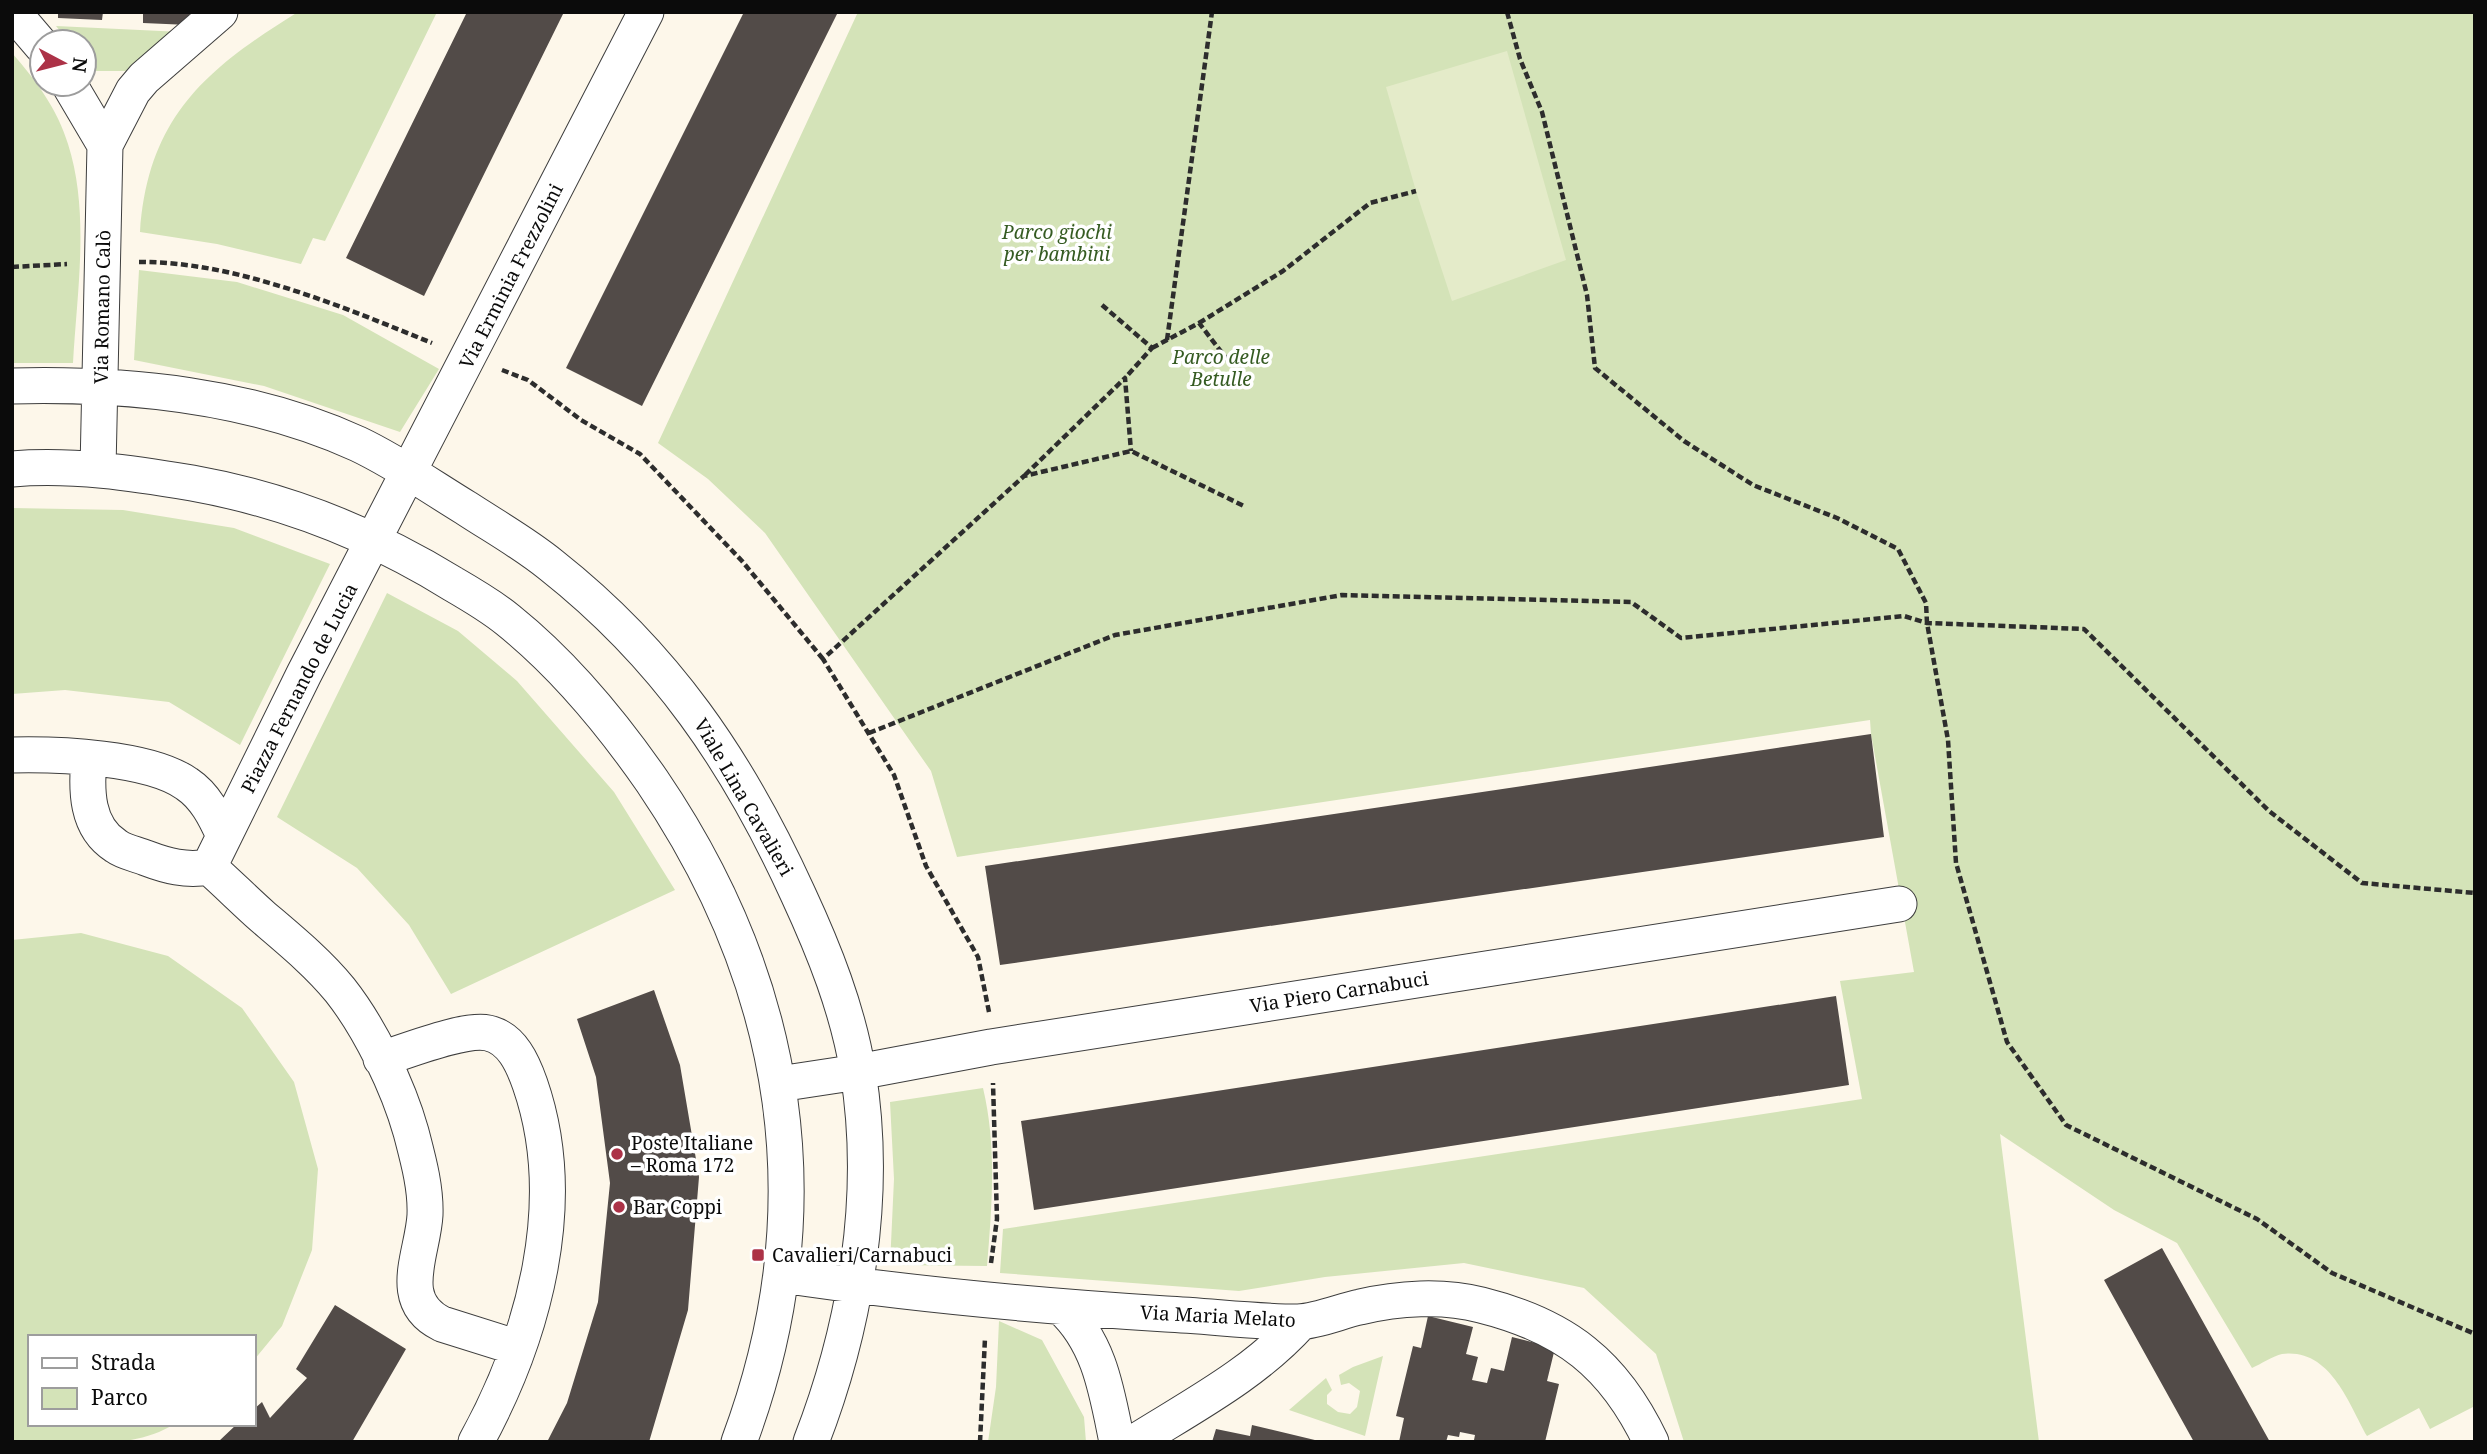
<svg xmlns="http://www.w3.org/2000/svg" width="2487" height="1454" font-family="'Noto Serif',serif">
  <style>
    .green { fill: #d4e3b8 }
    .pitch { fill: #e4ebc9 }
    .building { fill: #524b48 }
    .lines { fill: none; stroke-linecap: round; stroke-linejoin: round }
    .street-casing { stroke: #3e3e3e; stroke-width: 37 }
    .path { stroke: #2d2d2d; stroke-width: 4.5; stroke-dasharray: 7 3.5; stroke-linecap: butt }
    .street { stroke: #fff; stroke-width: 35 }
    .poi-dot { fill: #ac3247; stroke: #fff; stroke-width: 2.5 }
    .labels { text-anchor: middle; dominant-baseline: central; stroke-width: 7; stroke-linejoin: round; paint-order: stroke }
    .park-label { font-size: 19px; font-style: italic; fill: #355b22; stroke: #fff }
    .street-label { font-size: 19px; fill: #0b0b0b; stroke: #fff }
    .poi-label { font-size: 19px; fill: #0b0b0b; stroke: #fff; text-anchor: start }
  </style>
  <rect width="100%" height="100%" fill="#fdf7ea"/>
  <path class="green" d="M298 12H437L325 241 313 238 301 264 217 244 140 232C148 117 206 69 298 12Z
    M858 12H2475V1406L2430 1429 2419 1408 2367 1436C2348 1402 2330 1348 2282 1354 2273 1356 2261 1364 2252 1368L2177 1243 2114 1210 2000 1134 2039 1442H1684L1656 1354 1584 1288 1464 1263 1325 1277 1239 1291 1000 1273 1003 1229 1862 1099 1840 981 1914 972 1871 734 1870 720 957 857 931 771 765 533 708 479 658 443Z
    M56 26 182 32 146 71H88L84 65V42H69Z
    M12 53C35 79 58 110 68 144 90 213 77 291 73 363H12Z
    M139 270 237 282 343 315 439 369 400 432 264 386 134 360Z
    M12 508 123 510 234 528 330 564 240 745 169 702 65 690 12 694Z
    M387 593 458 631 517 681 614 792 675 890 451 994 409 925 357 868 277 817Z
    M81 933 168 956 242 1008 294 1082 318 1169 312 1250 282 1326 254 1360V1337H30V1424H174C131 1452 62 1442 12 1442V940Z
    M983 1088C997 1147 992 1206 987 1266L890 1265 894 1179 890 1102Z
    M999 1321 1042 1340 1084 1417 1086 1442H988L996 1387Z
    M1383 1356 1365 1436 1289 1410 1326 1378 1332 1390 1327 1395V1404L1338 1412 1350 1414 1357 1407 1360 1391 1349 1383 1341 1385 1339 1375 1353 1367Z"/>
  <path class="pitch" d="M1507 51 1566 260 1452 301 1416 191 1386 87Z"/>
  <path class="building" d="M58 12H103L102 20 58 18Z
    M143 12H189V25L143 23Z
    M467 12H564L424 296 346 258Z
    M744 12H838L642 406 566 368Z
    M1871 734 1884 837 1000 965 985 866Z
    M654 990 680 1065 699 1177 688 1310 649 1442H547L567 1403 598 1302 610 1183 596 1077 577 1019Z
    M1836 996 1849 1085 1034 1210 1021 1121Z
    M2162 1248 2270 1442H2194L2104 1280Z
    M335 1305 406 1349 352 1442H218L237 1424H254V1409L262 1402 270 1418 307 1378 296 1369Z
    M1428 1316 1473 1327 1466 1354 1478 1357 1472 1380 1487 1383 1491 1368 1504 1371 1512 1337 1555 1348 1547 1381 1559 1384 1545 1442H1483L1474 1440 1475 1435 1460 1432 1459 1437 1448 1435 1446 1442H1399L1404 1418 1396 1416 1413 1346 1421 1348Z
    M1252 1425 1319 1441V1442H1212L1216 1429 1250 1436Z"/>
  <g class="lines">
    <defs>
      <path id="street" d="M13 12 42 46
        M69 84 105 145
        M12 386C129 383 250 395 358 444 396 462 430 486 466 508 495 527 524 543 551 565 665 655 738 762 798 894 824 950 848 1010 858 1072 878 1196 856 1326 811 1442
        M12 469C73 464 132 473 192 483 287 500 372 534 453 584 472 595 491 606 508 620 564 665 611 722 652 781 790 984 826 1209 739 1442
        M98 469 105 145 133 91 144 78 220 12
        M12 755C58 754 149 757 187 784 205 796 215 816 224 836
        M89 758C86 790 86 827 116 846 124 852 136 854 146 858 167 866 186 871 209 867
        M209 867 304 674 646 12
        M209 867C227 883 245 901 263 917 290 940 318 963 340 990 370 1028 398 1086 411 1132 418 1159 426 1187 425 1215 423 1254 395 1301 442 1324L518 1348
        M381 1059C407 1051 464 1028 488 1033 512 1038 523 1064 530 1084 571 1202 534 1336 476 1442
        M779 1084 858 1072 991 1047 1899 904
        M782 1275C909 1294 1038 1306 1166 1314 1210 1316 1255 1322 1298 1322 1318 1321 1341 1311 1360 1307 1398 1298 1443 1295 1481 1305 1565 1326 1614 1364 1651 1442
        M1061 1307C1100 1342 1107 1393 1117 1442
        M1135 1442C1194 1405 1254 1374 1301 1322"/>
    </defs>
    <use href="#street" class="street-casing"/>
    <path class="path" d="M1507 12 1520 59 1542 112 1587 295 1595 368 1684 441 1753 485 1837 518 1898 549 1926 603 1927 623 1948 740 1956 863 2007 1042 2066 1125 2257 1219 2332 1273 2475 1334
      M139 262C235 261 343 307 432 343
      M12 267 67 264
      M1102 305 1152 348 1125 378
      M1199 323 1283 271 1370 203 1416 191
      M1167 340 1212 12
      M1152 348 1199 323 1229 362
      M502 370 528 380 581 420 640 454 742 561 823 659
      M1025 475 1125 378 1131 451
      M869 733 1115 635 1342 595 1631 602 1681 638 1904 616 1927 623 2084 629 2269 811 2362 883 2475 893
      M989 1012 978 957 926 866 894 775 823 659 1024 476 1131 451 1246 507
      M991 1263 997 1219 993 1083
      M980 1442 985 1338"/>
    <use href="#street" class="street"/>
  </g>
  <g class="poi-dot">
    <circle cx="617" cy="1154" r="7"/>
    <circle cx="619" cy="1207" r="7"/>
    <rect x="751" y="1248" width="14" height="14" rx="3.5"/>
  </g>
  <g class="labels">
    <g class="park-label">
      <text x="1057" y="232">Parco giochi<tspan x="1057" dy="22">per bambini</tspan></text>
      <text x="1221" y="357">Parco delle<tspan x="1221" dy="22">Betulle</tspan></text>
    </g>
    <g class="street-label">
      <text transform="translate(511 276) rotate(-63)">Via Erminia Frezzolini</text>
      <text transform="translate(102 307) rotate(-89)">Via Romano Calò</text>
      <text transform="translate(299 688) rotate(-63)">Piazza Fernando de Lucia</text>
      <text transform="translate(744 797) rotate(60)">Viale Lina Cavalieri</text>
      <text transform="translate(1339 992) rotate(-9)">Via Piero Carnabuci</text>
      <text transform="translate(1218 1316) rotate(3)">Via Maria Melato</text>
    </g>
    <g class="poi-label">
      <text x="631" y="1143">Poste Italiane<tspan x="631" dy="22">– Roma 172</tspan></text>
      <text x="633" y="1207">Bar Coppi</text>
      <text x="772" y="1255">Cavalieri/Carnabuci</text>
    </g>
  </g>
  <rect width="2487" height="1454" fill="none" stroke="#0b0b0b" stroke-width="28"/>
  <rect x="28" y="1335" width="228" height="91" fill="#ffffff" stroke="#9d9d9d" stroke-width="2"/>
  <rect x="42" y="1358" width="35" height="10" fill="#ffffff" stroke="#9d9d9d" stroke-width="2"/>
  <text x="91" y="1370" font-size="21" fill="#0b0b0b">Strada</text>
  <rect x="42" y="1388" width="35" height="21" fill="#d4e3b8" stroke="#9d9d9d" stroke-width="2"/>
  <text x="91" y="1405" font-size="21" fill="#0b0b0b">Parco</text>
  <g transform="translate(63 63) rotate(97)"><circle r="33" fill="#ffffff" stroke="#9d9d9d" stroke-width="2"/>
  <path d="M0-5L12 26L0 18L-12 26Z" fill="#ac3247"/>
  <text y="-10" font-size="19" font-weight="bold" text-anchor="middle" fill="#0b0b0b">N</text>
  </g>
</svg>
